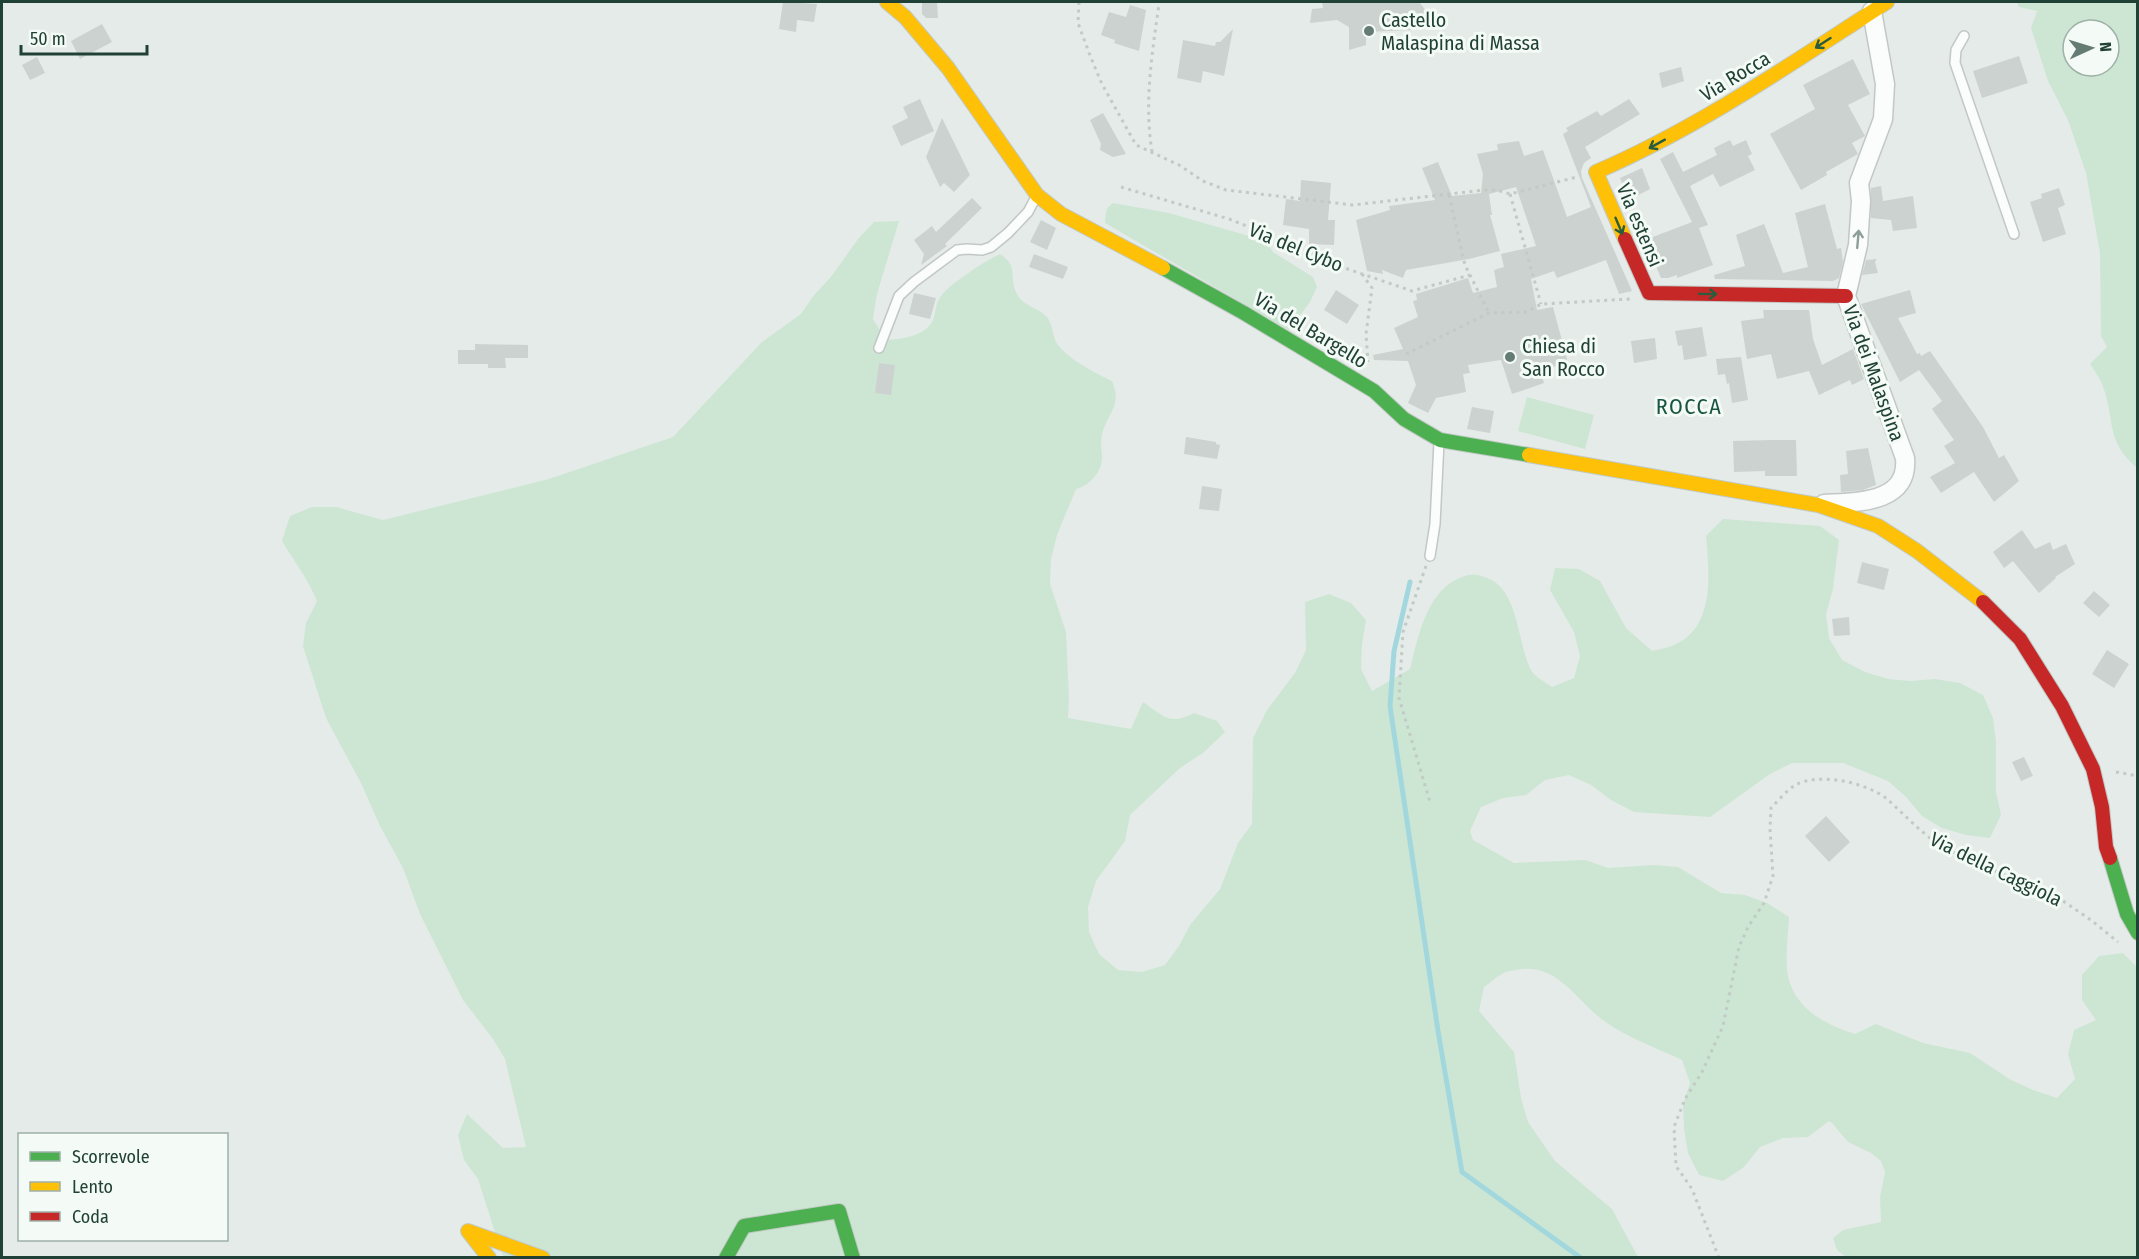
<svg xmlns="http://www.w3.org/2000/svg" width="2139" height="1259" font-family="'Fira Sans Condensed',sans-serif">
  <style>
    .green { fill: #cde6d3; fill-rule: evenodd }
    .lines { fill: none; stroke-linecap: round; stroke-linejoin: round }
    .stream { stroke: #a2d8dd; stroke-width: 5 }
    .building { fill: #ccd2cf }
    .lane-casing { stroke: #c2c8c5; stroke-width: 12 }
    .street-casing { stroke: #c2c8c5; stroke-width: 21 }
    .fast-casing { stroke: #c1c9c5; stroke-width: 16 }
    .slow-casing { stroke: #c1c9c5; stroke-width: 16 }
    .jam-casing { stroke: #c1c9c5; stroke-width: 16 }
    .path { stroke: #c1cbc6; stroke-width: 3; stroke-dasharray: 3 4.5; stroke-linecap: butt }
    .lane { stroke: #fbfcfc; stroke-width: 9 }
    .street { stroke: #fbfcfc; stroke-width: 18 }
    .fast { stroke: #4caf50; stroke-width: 14 }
    .slow { stroke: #ffc107; stroke-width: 14 }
    .jam { stroke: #c62828; stroke-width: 14 }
    .oneway { stroke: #2b5c3c }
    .oneway2 { stroke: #8e9e99 }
    .poi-dot { fill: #657c74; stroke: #f4faf6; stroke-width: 2 }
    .labels { text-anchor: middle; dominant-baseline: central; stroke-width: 6; stroke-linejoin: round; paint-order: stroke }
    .poi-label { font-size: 20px; fill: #204136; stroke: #f4faf6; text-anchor: start }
    .street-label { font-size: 20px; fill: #204136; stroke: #f4faf6 }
    .quarter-label { font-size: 22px; letter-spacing: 1.5px; fill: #1a5543; stroke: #f4faf6 }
  </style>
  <rect width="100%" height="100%" fill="#e5ebe8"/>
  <path class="green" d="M2017 2H2137V468C2104 440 2116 419 2102 384 2099 377 2094 370 2090 364L2107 347 2101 336 2100 253 2086 173 2068 120 2048 81 2031 28 2037 11 2019 7ZM2073 30H2109V66H2073Z
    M1113 203 1169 213 1249 236 1268 244 1273 252 1313 277 1317 287 1310 302 1289 330 1105 223C1106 214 1105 208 1113 203Z
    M899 221 877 294 873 319 886 340C901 339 923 337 932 322 936 315 935 306 939 299 947 285 985 261 1000 254 1020 267 1008 277 1017 294 1023 306 1037 307 1046 316 1053 323 1052 334 1056 342 1066 358 1095 373 1112 381 1123 406 1107 413 1102 434 1100 442 1102 450 1102 458 1102 472 1089 486 1076 489L1057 535 1051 559 1050 584 1066 632 1069 697 1068 718 1131 729 1143 702C1164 716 1169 726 1194 713L1217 721 1225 732 1203 753 1180 768 1130 815 1125 841 1096 881 1088 907 1089 932 1099 954 1118 970 1142 972 1165 965 1179 946 1190 925 1220 889 1238 843 1252 824 1253 738 1267 710 1295 673 1306 650 1305 602 1329 594 1351 603 1366 620 1362 644 1361 669 1372 691 1410 669C1418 637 1427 589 1462 577 1472 573 1477 574 1487 578 1519 589 1517 643 1531 670 1535 677 1545 682 1552 687L1574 678 1580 656 1574 632 1550 590 1555 568 1579 569 1600 581 1626 628 1652 651C1659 649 1668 648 1674 645 1716 627 1709 572 1706 536L1723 519 1820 526 1839 540 1833 589 1826 614 1829 638 1842 660 1865 672 1888 679 1911 681 1935 679 1960 683 1983 695 1993 718 1996 742V792L2001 815 1990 838 1966 835 1942 828 1922 816 1906 797 1888 781 1843 763H1792L1770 774 1710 817 1634 812 1611 800 1591 785 1569 775 1545 780 1526 795 1503 798 1481 807 1470 831 1473 840 1514 863 1585 860 1608 868 1654 865 1678 867 1721 893 1745 895 1767 903 1789 917C1788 933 1786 951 1787 968 1790 1006 1823 1024 1855 1034L1876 1024 1923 1043 1970 1053 2011 1080 2033 1090 2057 1098 2075 1079 2068 1054 2074 1030 2096 1020 2082 1000V975L2099 956 2123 953 2138 968 2137 1257H1846L1837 1250 1833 1238 1843 1230 1881 1222 1880 1197 1885 1172 1881 1161 1871 1153 1848 1142 1832 1123 1829 1121 1808 1137 1783 1138 1760 1147 1744 1167 1723 1181 1699 1175 1688 1153 1684 1129 1683 1105 1690 1083 1682 1060C1657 1048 1630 1039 1607 1023 1577 1003 1558 961 1516 970 1511 971 1506 971 1502 974 1496 977 1490 983 1484 987L1479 1011 1514 1052 1521 1098 1528 1122 1555 1161 1612 1209 1638 1257H505L502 1254 478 1179 464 1160 458 1135 467 1114 503 1148 526 1147 505 1059 493 1039 463 1000 420 914 403 868 380 826 361 783 326 718 303 646 306 623 317 601C308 579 294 561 282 541L290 516 312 507H336L383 520 549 479 673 437 762 342 801 314 814 295 831 277 858 239 874 222Z
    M1527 397 1594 415 1585 449 1518 431Z"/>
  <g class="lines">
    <path class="stream" d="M1410 582 1394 651 1390 706 1438 1031 1462 1172 1581 1258"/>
  </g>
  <path class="building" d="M783 2 817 4 814 22 797 20 796 32 779 29Z
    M922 2H937L938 18H926L922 14Z
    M1322 2H1419L1440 28 1411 26V30L1366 32V45L1349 50V27L1337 20 1310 23 1312 9 1323 8Z
    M1130 5 1146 10 1139 51 1114 43 1115 40 1101 35 1109 12 1126 17Z
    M102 24 112 42 80 59 71 41Z
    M1233 29 1224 76 1203 71 1201 83 1177 78 1183 40 1215 46 1216 42H1220Z
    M2019 56 2028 83 1982 98 1973 71Z
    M37 57 45 73 30 80 22 65Z
    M1853 59 1870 94 1848 105 1865 136 1852 143 1858 154 1826 172 1827 175 1801 190 1770 134 1815 109 1803 85Z
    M1681 67 1684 81 1662 88 1659 73Z
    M920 99 934 131 901 146 892 126 908 118 903 107Z
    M1629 99 1640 114 1585 147 1591 158 1584 163 1581 171 1582 178 1632 291 1619 294 1606 260 1557 278 1554 271 1531 279 1537 310 1553 307 1568 363 1540 370 1544 383 1512 394 1501 360 1468 365 1470 373 1463 374 1466 392 1436 398 1428 413 1408 403 1416 385 1408 361 1374 360 1373 355 1403 349 1394 328 1418 317 1413 301 1417 300 1416 294 1468 278 1473 293 1497 287 1494 270 1504 267 1501 254 1536 246 1516 187 1489 194 1492 215H1490L1500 251 1469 259 1406 270 1403 278 1382 270 1383 274 1367 271 1356 220 1390 210 1389 206 1435 200 1422 168 1438 162 1452 196 1481 193 1483 174 1477 154 1498 150 1497 144 1519 141 1524 156 1543 150 1567 217 1591 207 1563 134 1568 131 1566 128 1597 111 1601 116Z
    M1103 113 1126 154 1113 157 1100 150 1101 144 1090 120Z
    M942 118 970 175 954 192 944 183 940 187 926 157Z
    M1730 140 1733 146 1746 140 1752 154 1748 156 1755 170 1720 187 1713 174 1690 186 1708 225 1699 228 1713 265 1677 278V275L1668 278H1661L1645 240 1692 222 1660 159 1673 152 1683 172 1717 155 1714 148Z
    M1642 168 1650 189 1629 200 1620 178Z
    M1301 180 1331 183 1328 220H1335L1334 245 1309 244V229L1283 225 1286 199 1300 201Z
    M1881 186 1883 201 1913 196 1917 228 1893 231 1891 220 1871 218V188Z
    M2059 188 2065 205 2058 208 2066 234 2043 242 2030 202 2042 198 2041 194Z
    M972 198 982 208 945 244 947 246 921 265 924 254 914 240 932 226 936 232Z
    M1825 204 1837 249 1841 248 1843 262 1839 278 1833 281 1715 279 1714 275 1745 266 1736 235 1764 224 1783 273 1808 267 1795 213Z
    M1041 220 1056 228 1047 250 1030 242Z
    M1034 254 1068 267 1063 279 1029 267Z
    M1877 259 1875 262 1878 273 1862 275 1866 260Z
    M1336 290 1359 305 1347 324 1324 310Z
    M1910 290 1916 313 1898 318 1917 354 1920 353 1921 356 1930 351 1983 427 1999 458 2004 455 2019 481 1994 502 1974 472 1941 493 1930 477 1955 463 1944 446 1954 440 1932 409 1942 401 1919 370 1900 382 1861 304Z
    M914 293 936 298 930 319 909 314Z
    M1763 310H1809L1813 339 1822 365 1853 349 1864 379 1852 385 1850 380 1819 395 1809 371 1777 379 1771 354 1747 359 1741 321 1764 318Z
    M1702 327 1707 356 1684 360 1682 345 1678 346 1675 331Z
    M1655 338 1657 359 1634 363 1631 341Z
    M475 344 528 345V358H505L506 368H488V364H458V350H475Z
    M1741 357 1748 400 1732 403 1729 383 1727 384 1725 374 1718 375 1716 359Z
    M879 363 895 365 891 395 875 393Z
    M1472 407 1494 411 1490 433 1467 429Z
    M1186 437 1216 442V444L1220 445 1217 459 1184 454Z
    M1772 440H1796L1797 476H1765V471L1734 472 1733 441Z
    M1868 448 1876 485 1863 490 1841 492 1840 475 1848 474 1846 451Z
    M1202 486 1222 489 1219 511 1199 509Z
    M2022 530 2035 549 2050 542 2053 550 2066 544 2075 564 2055 577 2056 578 2039 593 2013 561 2004 568 1993 552Z
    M1862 562 1889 569 1884 590 1857 583Z
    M2094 591 2110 605 2099 617 2083 603Z
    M1849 617 1850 635 1834 636 1832 619Z
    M2107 650 2129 664 2114 688 2092 674Z
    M2024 757 2033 776 2021 781 2012 762Z
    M1826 816 1850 842 1829 862 1805 836Z"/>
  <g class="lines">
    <defs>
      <path id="lane" d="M1964 36 1956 50 1955 63 2014 234
        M879 348 899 296 914 282 957 250 967 249 982 250 991 247 1008 233 1028 212 1036 197
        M1430 556 1435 524 1439 442"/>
      <path id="street" d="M1824 504C1856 502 1909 504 1905 458L1846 296 1858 245 1861 201 1859 183 1883 119 1885 84 1872 11"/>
      <path id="fast" d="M1163 268 1244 313 1374 391 1404 419 1440 440 1529 455
        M2110 858 2127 914 2138 933
        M726 1258 744 1226 839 1211 853 1258"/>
      <path id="slow" d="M887 2 905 17 948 68 1037 195 1061 214 1163 268
        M1625 239 1596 172C1700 127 1792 63 1887 2
        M1529 455 1818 505 1878 526 1917 551 1983 602
        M489 1258 468 1231 543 1258"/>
      <path id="jam" d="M1625 239 1649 293 1846 296
        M1983 602 2020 639 2062 706 2093 769 2102 807 2106 847 2110 858"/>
    </defs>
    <use href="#lane" class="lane-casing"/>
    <use href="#street" class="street-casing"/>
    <use href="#fast" class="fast-casing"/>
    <use href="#slow" class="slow-casing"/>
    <use href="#jam" class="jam-casing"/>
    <path class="path" d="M1079 2 1078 23 1091 58 1102 84 1136 145 1179 165 1203 181 1226 190 1353 205 1484 190H1497L1510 194 1577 177
      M1152 152C1144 102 1152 54 1159 4
      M1121 187 1229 219 1307 250 1333 264 1412 291 1470 275
      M1510 194 1541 304
      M1449 195 1465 265 1489 313
      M1362 274 1372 288 1366 334 1368 362
      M1406 354 1489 313 1527 312 1541 304 1630 299
      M1426 566 1403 632 1399 698 1430 802
      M2116 772 2138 776
      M1719 1258 1692 1189 1676 1166 1674 1127 1685 1099 1702 1072 1723 1026 1739 947 1748 927 1764 903 1773 876 1770 829 1771 808C1778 801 1786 791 1794 786 1817 771 1868 783 1887 799 1906 816 1922 834 1944 848L2063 901 2091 920 2118 942"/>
    <use href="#lane" class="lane"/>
    <use href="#street" class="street"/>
    <use href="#fast" class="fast"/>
    <use href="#slow" class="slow"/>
    <use href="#jam" class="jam"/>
  </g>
  <defs><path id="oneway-shaft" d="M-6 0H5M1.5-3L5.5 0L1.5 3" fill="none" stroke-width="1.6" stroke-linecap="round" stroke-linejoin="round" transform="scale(1.5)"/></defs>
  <g class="oneway">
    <use href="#oneway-shaft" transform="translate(1823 43) rotate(147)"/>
    <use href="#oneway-shaft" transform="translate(1657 144) rotate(151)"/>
    <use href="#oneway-shaft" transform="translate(1619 226) rotate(67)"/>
    <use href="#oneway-shaft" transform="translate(1708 294) rotate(1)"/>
  </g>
  <use class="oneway2" href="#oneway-shaft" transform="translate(1858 239) rotate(-85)"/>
  <g class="poi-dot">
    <circle cx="1369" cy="31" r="6"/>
    <circle cx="1510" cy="357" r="6"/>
  </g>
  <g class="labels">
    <g class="poi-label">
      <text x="1381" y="20">Castello<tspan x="1381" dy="23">Malaspina di Massa</tspan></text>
      <text x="1522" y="346">Chiesa di<tspan x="1522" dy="23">San Rocco</tspan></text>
    </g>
    <g class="street-label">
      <text transform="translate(1735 76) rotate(-31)">Via Rocca</text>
      <text transform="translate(1640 225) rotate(67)">Via estensi</text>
      <text transform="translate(1296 247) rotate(22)">Via del Cybo</text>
      <text transform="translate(1311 330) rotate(31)">Via del Bargello</text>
      <text transform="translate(1874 373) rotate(70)">Via dei Malaspina</text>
      <text transform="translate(1996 869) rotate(26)">Via della Caggiola</text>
    </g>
    <g class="quarter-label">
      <text x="1689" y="406">ROCCA</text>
    </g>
  </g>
  <rect width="2139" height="1259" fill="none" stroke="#204136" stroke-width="6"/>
  <rect x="18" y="1133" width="210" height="108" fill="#f4faf6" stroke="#9fb0a9" stroke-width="1.5"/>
  <rect x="30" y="1152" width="30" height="9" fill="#4caf50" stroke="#9fb0a9" stroke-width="1.5"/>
  <text x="72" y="1163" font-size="18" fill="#204136">Scorrevole</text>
  <rect x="30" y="1182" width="30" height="9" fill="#ffc107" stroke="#9fb0a9" stroke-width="1.5"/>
  <text x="72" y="1193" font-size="18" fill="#204136">Lento</text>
  <rect x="30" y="1212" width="30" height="9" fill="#c62828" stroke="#9fb0a9" stroke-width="1.5"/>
  <text x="72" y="1223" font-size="18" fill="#204136">Coda</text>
  <g transform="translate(2091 48) rotate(86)"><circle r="28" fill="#f4faf6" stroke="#9fb0a9" stroke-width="1.5"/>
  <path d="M0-4.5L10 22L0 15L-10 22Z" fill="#657c74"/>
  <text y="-9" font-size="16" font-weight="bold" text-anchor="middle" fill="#204136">N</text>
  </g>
  <path d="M21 45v9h126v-9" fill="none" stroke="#204136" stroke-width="3"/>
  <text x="30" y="45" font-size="18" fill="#204136" stroke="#f4faf6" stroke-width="4.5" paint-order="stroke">50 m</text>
</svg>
